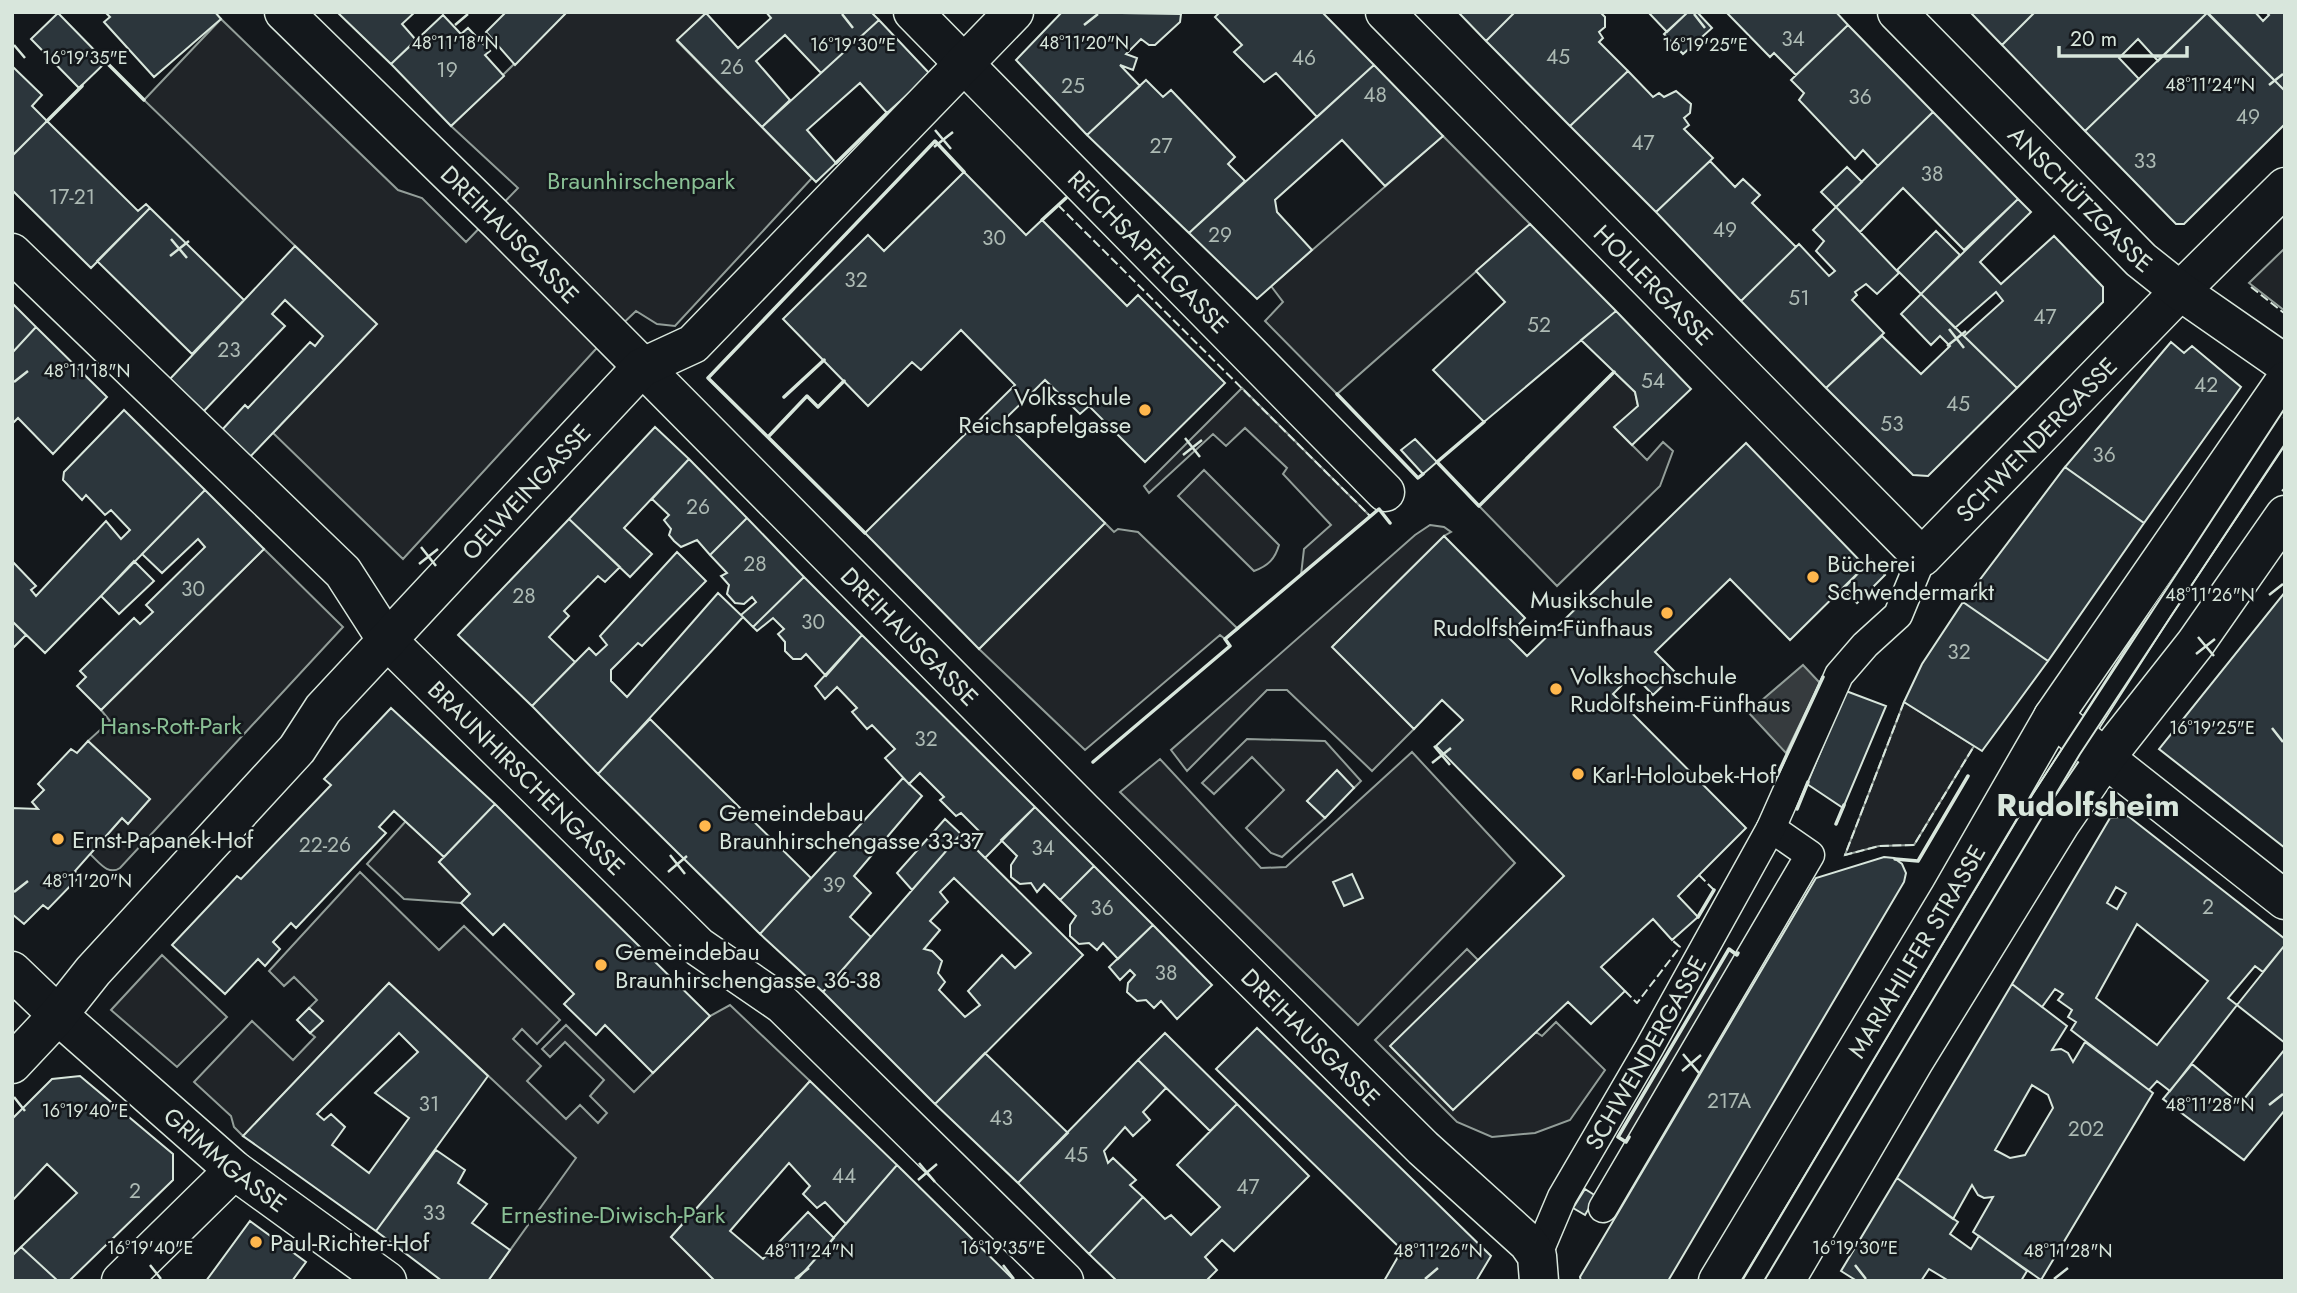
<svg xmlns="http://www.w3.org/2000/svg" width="2297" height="1293" font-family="Jost,sans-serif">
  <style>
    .green { fill: #202428; stroke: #939e99; stroke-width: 2 }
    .water { fill: #363b3e; stroke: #939e99; stroke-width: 2 }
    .building { fill: #2c363c; stroke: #d8e6dc; stroke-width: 2; fill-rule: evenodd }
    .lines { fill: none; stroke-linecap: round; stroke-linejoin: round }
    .service-casing { stroke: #d8e6dc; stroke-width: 22 }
    .pedestrian-casing { stroke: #d8e6dc; stroke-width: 31 }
    .minor-casing { stroke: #d8e6dc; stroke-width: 41 }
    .tertiary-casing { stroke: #d8e6dc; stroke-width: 41 }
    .service { stroke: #14181c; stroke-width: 19 }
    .pedestrian { stroke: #14181c; stroke-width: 28 }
    .minor { stroke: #14181c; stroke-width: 38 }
    .tertiary { stroke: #14181c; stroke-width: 38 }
    .tram { stroke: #d8e6dc; stroke-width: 2 }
    .fence { stroke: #d8e6dc; stroke-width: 2; stroke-dasharray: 9 3.5; stroke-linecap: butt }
    .wall { stroke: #d8e6dc; stroke-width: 3.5 }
    .ticks { fill: none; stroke: #d8e6dc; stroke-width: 2.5 }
    .poi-dot { fill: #ffb74d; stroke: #14181c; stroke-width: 2.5 }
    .labels { text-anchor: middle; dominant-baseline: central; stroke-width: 5; stroke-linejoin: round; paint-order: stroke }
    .number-label { font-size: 21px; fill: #adbab4 }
    .park-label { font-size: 24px; fill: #8ac095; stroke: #14181c }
    .street-label { font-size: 24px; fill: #d8e6dc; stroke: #14181c }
    .poi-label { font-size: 24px; fill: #d8e6dc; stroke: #14181c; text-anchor: start }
    .district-label { font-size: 32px; font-weight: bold; fill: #d8e6dc; stroke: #14181c }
    .ticks-label { font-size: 18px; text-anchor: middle; fill: #d8e6dc; stroke: #14181c; stroke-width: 5; stroke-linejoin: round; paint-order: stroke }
  </style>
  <rect width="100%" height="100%" fill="#14181c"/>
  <path class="green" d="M567 12H707L677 41 812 178 675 326 657 324 636 311 595 350 403 559 273 433 376 324 144 100 221 19 398 190 422 198 466 242 518 188 451 126Z
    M1443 136 1530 224 1337 394 1265 321 1283 302 1271 286Z
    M2285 248V311L2249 283Z
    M1614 372 1635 392 1638 406 1615 428 1647 460 1663 442 1673 451 1660 486 1557 586 1479 506Z
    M1242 388 1370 516 1301 575 1304 549 1331 525 1283 474 1287 468 1245 428 1226 446 1213 434 1149 493 1144 486Z
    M1204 470 1279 545C1275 559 1268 566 1254 571L1178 496Z
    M1105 523 1114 532 1118 529 1138 532 1238 629 1225 639 1220 635 1085 750 979 649Z
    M1430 525 1444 527 1451 532 1444 536 1333 646 1414 729 1372 771 1287 690H1267L1187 771 1171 750 1415 535Z
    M264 549 343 627 120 868C108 876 99 862 90 854L122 818 128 823 150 799 88 741 110 721 101 710Z
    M1904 702 1974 746 1914 845 1879 846 1845 855Z
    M1247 739 1325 741 1361 781 1354 788 1337 771 1307 801 1325 818 1282 857 1271 853 1246 828 1284 790 1252 757 1214 794 1202 783Z
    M1412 752 1515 863 1358 1025 1120 792 1160 759 1261 868 1286 867Z
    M406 821 444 857 439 862 470 894 461 903 404 899 367 864Z
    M360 872 439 950 464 926 560 1020 537 1044 522 1029 513 1039 541 1066 527 1081 566 1119 580 1105 598 1123 607 1113 590 1096 604 1080 565 1042 550 1057 542 1049 566 1025 634 1092 710 1016 730 1005 810 1081 671 1237 715 1281H488L576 1158 389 983 243 1136 234 1127 231 1116 194 1082 252 1021 293 1060 315 1037 310 1033 322 1021 309 1008 317 1000 294 977 284 986 269 971Z
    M1467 949 1478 960 1391 1046 1453 1109 1536 1032 1542 1036 1556 1022 1605 1070 1570 1120 1535 1133 1492 1137 1457 1122 1375 1040Z
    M1729 949 1737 955 1626 1142 1618 1137Z
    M162 955 227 1017 177 1067 111 1010Z"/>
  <path class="water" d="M1803 665 1820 683 1786 753 1748 712Z"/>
  <path class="building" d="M105 12H215L221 19 154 77 104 22 110 17Z
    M337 12H415L402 24 416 40 391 64Z
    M506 12H567L515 65 486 32Z
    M766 12H871L879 20 821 73 785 35 756 61 790 100 762 127 677 40 706 13 738 48 771 18Z
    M1062 12 1181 14 1180 22 1155 45H1149L1141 39 1126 54 1137 58 1133 70 1120 65 1140 86 1087 135 1016 60Z
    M1220 12H1322L1374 65 1317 117 1276 73 1264 82 1234 52 1242 45 1215 17Z
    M1458 12H1515L1486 41Z
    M1515 12H1600L1605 17V27L1599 32 1603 38 1599 42 1628 71 1570 126 1486 41Z
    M1648 12H1688L1667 32Z
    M1688 12H1697L1712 28 1683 54 1664 34Z
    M1726 12H1836L1848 25 1796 75 1774 53 1770 57Z
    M1970 12H2035L2002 45Z
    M2035 12H2207V13L2158 61 2138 39 2119 58 2139 79 2085 131 2002 45Z
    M2255 12 2263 21 2269 15 2266 12H2285V91L2207 12Z
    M58 13 106 62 79 88 31 39Z
    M2207 13 2285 91V124L2184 224H2176L2085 131Z
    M443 15 461 34 468 28 490 51 485 55 504 76 451 126 391 64Z
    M879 20 930 74 887 113 860 83 807 130 836 163 816 182 762 127Z
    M1848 25 1933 112 1878 166 1863 150 1855 159 1799 100 1804 93 1791 80Z
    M1374 65 1443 136 1385 186 1342 140 1275 200 1277 212 1312 250 1257 299 1189 233Z
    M12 66 42 95 32 106 47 121 12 156Z
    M1628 71 1653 97 1659 93 1664 97 1676 91 1691 104 1690 113 1684 118 1689 125 1684 129 1713 158 1656 212 1570 126Z
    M1146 80 1163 97 1171 90 1235 157 1228 164 1245 181 1189 233 1087 135Z
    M1933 112 2018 199 1964 250 1903 188 1860 232 1836 207Z
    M47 121 138 211 146 204 150 208 91 268 12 190V156Z
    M1710 161 1735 187 1743 179 1760 195 1752 203 1796 247 1741 301 1656 212Z
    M1847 167 1862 182 1836 207 1821 192Z
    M964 172 1026 235 1042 220 1127 306 1138 295 1225 383 1145 462 1089 406 1080 414 1045 380 1003 421 1105 523 979 649 865 533 1015 385 961 330 921 370 912 362 868 406 783 319 868 235 884 251Z
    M2018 199 2031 212 1980 262 2001 284 2054 236 2103 287V302L2017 388 1964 336 2003 301 1996 292 1955 328 1921 294Z
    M1836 207 1899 273 1877 294 1866 284 1855 292 1857 295 1852 300 1884 333 1826 388 1741 301 1799 244 1829 276 1835 271 1816 251 1824 241 1813 230Z
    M150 208 244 300 192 354 97 261Z
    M1530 224 1616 311 1484 422 1433 370 1505 302 1476 271Z
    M1936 231 1960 255 1921 294 1897 270Z
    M295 246 377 324 249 458 221 431 245 405 248 408 310 342 315 346 323 336 285 300 272 314 285 326 203 412 169 380Z
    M1921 294 2017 388 1928 476 1913 475 1826 388 1882 336 1921 374 1950 346 1940 336 1931 345 1901 314Z
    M12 303 36 327 12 353Z
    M1616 311 1691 389 1632 445 1614 427 1638 406 1635 392 1581 340Z
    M36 327 107 397 53 454 18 418 12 424V353Z
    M2171 342 2184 353 2192 346 2241 387 2144 523 2065 467Z
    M124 410 205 490 45 653 12 621V561L36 586 31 590 36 596 106 521 121 539 130 530 111 510 105 515 86 495 82 500 63 480 64 472Z
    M655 427 689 459 624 528 652 554 630 577 569 519Z
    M1415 439 1437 462 1423 474 1401 450Z
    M1746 443 1865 566 1790 640 1730 579 1655 652 1676 673 1653 695 1633 674 1613 694 1746 828 1678 896 1698 917 1672 940 1653 919 1601 967 1625 991 1591 1024 1568 1002 1453 1110 1390 1046 1564 876 1436 746 1463 720 1442 700 1414 729 1332 647 1444 536 1525 618 1507 636 1527 656Z
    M689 459 747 518 710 555 697 540 681 547 674 541 669 535 671 529 664 520 669 515 652 499Z
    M2065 467 2144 523 2048 661 1963 602Z
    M205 490 264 549 101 710 77 686 86 677 80 671 134 618 140 624 153 612 146 605 205 547 198 539 162 573 142 554Z
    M747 518 804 577 753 627 741 615 756 602 752 597 744 604 735 603 727 594 729 585 721 576 727 573 710 555Z
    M569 519 620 567 605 582 598 576 564 611 569 616 549 637 575 662 532 706 458 635Z
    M677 552 706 581 642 646 638 643 611 670V681L627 697 718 593 743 617 598 774 532 706 589 648 596 655 607 645 600 636Z
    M1871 560 1885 575 1857 603 1843 589Z
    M134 561 154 581 119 614 101 596Z
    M804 577 862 635 826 676 806 654 801 659H793L785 651V642L778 634 784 629 773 618 757 631 753 627Z
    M2285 592V848L2159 749Z
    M1963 602 2048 661 1982 751 1904 702 1922 664Z
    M12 621 26 635 12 649Z
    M862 635 1035 807 985 858 970 843 980 832 961 813 956 816 940 800 944 797 920 773 909 784 885 758 895 749 872 725 867 729 852 712 857 708 837 687 825 699 815 686Z
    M1846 691 1886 706 1843 808 1807 784Z
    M391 708 495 804 444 857 394 811 379 827 386 833 296 928 291 923 273 942 280 949 265 966 258 959 225 994 172 945 237 876 241 879 331 785 324 779Z
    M650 719 811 878 760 934 598 774Z
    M88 741 150 799 128 824 122 818 75 871 79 877 48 909 43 905 24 924 12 914V808L38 809 32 802 44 790 38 784 71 749 77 753Z
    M1337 770 1354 788 1325 818 1307 801Z
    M903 778 922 796 854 876 871 893 850 917 871 937 823 992 760 934Z
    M495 804 710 1016 653 1073 605 1025 596 1035 564 1004 574 994 504 924 493 935 461 903 470 894 439 862Z
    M1035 807 1094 866 1060 900 1044 884 1037 892 1031 883 1020 884 1011 877V865L1017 856 1001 840Z
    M2128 816 2285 939V945L2263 972 2255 966 2228 998 2237 1005 2170 1091 2157 1081 2149 1090 2071 1030 2076 1022 2068 1017 2072 1010 2058 1000 2063 994 2055 989 2042 1007 2012 984 2110 818ZM2116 887 2126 893 2117 909 2107 903ZM2137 924 2208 981 2157 1045 2096 998Z
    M945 819 961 834 912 890 897 873Z
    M961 834 1083 955 935 1104 823 992ZM954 878 1031 953 1015 968 1002 955 968 991 980 1005 965 1017 939 990 945 982 938 973 942 961 932 951 924 949 940 930 930 921 948 902 940 892Z
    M1884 857 1894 858 1902 864 1906 873 1904 882 1668 1281H1581L1580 1277 1813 883 1816 878Z
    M1094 866 1153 925 1118 959 1103 943 1097 950 1089 943 1079 944 1070 936V925L1076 916 1060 900Z
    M1352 874 1363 898 1344 906 1333 882Z
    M1153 925 1212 985 1177 1019 1161 1001 1154 1008 1146 1000 1137 1001 1127 992 1128 983 1135 975 1130 970 1120 980 1109 967Z
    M2285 945V1043L2237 1005Z
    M389 983 488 1076 376 1231 243 1136ZM399 1033 418 1052 375 1093 409 1118 369 1173 332 1145 345 1127 331 1114 324 1120 317 1114Z
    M2012 984 2067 1026 2052 1050 2061 1049 2068 1053 2073 1062 2085 1042 2153 1093 2041 1280 1973 1232 1993 1197 1984 1198 1978 1195 1972 1185 1953 1219 1897 1178ZM2032 1085 2048 1095 2053 1108 2025 1155 2010 1158 1995 1150Z
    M309 1008 323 1021 310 1033 297 1020Z
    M1257 1028 1491 1256 1476 1281H1384L1402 1250 1216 1069Z
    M1165 1033 1237 1104 1210 1131 1138 1060Z
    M2285 1049V1110L2244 1160 2163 1099 2192 1064 2240 1104Z
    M985 1053 1068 1133 1018 1183 935 1104Z
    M1138 1060 1166 1088 1143 1112 1150 1120 1133 1136 1125 1127 1104 1151 1108 1163 1113 1158 1136 1180 1130 1185 1143 1197 1089 1254 1018 1183Z
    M80 1076 173 1154V1180L69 1281H58L21 1247 77 1193 47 1164 12 1201V1119L52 1079Z
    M810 1081 897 1165 846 1224 825 1202 817 1208 803 1194 810 1186 789 1163 730 1231 763 1259 808 1212 834 1238 796 1281H715L671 1237Z
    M1237 1104 1309 1176 1234 1251 1222 1240 1205 1257 1217 1270 1206 1281H1117L1089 1254 1143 1197 1165 1219 1171 1215 1191 1235 1220 1207 1177 1165Z
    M436 1150 465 1170 458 1183 487 1204 472 1223 510 1250 488 1281H442L376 1231Z
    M897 1165 1015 1281H796Z
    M1897 1178 1958 1222 1950 1234 1971 1249 1979 1236 2027 1271 2021 1281H1949L1929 1269 1921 1281H1857L1841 1271Z
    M1585 1189 1596 1196 1585 1215 1573 1208Z
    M250 1221 306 1262 292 1281H206Z
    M21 1247 58 1281H12V1256Z"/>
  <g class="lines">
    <defs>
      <path id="service" d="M1753 1281 2035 810 2162 611 2285 427"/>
      <g id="pedestrian">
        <path d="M1603 1208 1810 855 1771 828"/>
        <path id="s1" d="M1537 1256 1562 1197 1649 1048 1771 828 1839 675 1865 645 1898 615 1922 557"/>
      </g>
      <g id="minor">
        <path id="s2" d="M284 12 500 223 1083 811 1423 1148 1528 1243 1537 1256 1539 1281"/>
        <path id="s3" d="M913 12 1385 492"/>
        <path id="s4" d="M1385 12 1922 557 2180 291 2285 187"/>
        <path id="s5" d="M1897 12 2141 260 2180 291 2285 364"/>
        <path id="s6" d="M12 253 343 572 386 639 699 947 782 1004 1064 1281"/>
        <path d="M2053 717 2285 900"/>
        <path id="s7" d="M12 971 58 1015 234 1170 387 1281"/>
        <path id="s8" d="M12 1064 58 1015 93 971 297 749 323 709 641 368 693 344 1014 12"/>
        <path d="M121 1281 234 1170"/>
      </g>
      <g id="tertiary">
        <path id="s9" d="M1718 1281 1950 896 2053 717 2285 381"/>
        <path d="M1785 1281 1914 1061 2060 824 2106 757 2195 644 2285 515"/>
      </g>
    </defs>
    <use href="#service" class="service-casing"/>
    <use href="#pedestrian" class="pedestrian-casing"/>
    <use href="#minor" class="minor-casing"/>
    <use href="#tertiary" class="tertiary-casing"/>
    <use href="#service" class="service"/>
    <use href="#pedestrian" class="pedestrian"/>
    <use href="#minor" class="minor"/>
    <use href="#tertiary" class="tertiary"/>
    <path class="tram" d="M1742 1281 2024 807 2285 408
      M1764 1281 2080 754 2285 444"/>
    <path class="fence" d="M1058 205 1370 516
      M2251 287 2284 313
      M2282 491 2285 488
      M1904 702 1845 855 1879 846 1914 845 1974 746
      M1699 875 1714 890
      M1625 991 1637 1003 1680 947 1672 940"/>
    <path class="wall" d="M104 64 106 62 144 100
      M47 121 82 86
      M836 163 887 113
      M1042 220 1066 198
      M1337 394 1418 478 1423 474
      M784 397 824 360
      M1484 422 1437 462 1479 506 1614 372
      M768 437 807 396 818 407 844 381
      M865 533 708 378 935 141 964 172
      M1093 762 1230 646 1225 639 1379 509 1390 523
      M1777 776 1823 677
      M1797 809 1808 782
      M1836 824 1844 805
      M1895 859 1918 861 1968 776
      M1698 917 1714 890
      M1629 1137 1626 1142 1618 1137 1729 949 1737 955 1738 953"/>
  </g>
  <path class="ticks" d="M842 14 853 28M1694 14 1705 28M455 25 468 14M1084 25 1098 14M14 45 25 58M2269 85 2283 74M935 130 951 149M934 147 953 132M171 239 187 258M170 256 189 241M1949 329 1964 348M1947 346 1966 331M14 382 28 371M1185 438 1200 457M1183 455 1202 440M421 547 436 566M419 564 438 549M2269 595 2283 584M2198 637 2214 656M2196 654 2215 639M2272 728 2283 742M1434 746 1450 765M1432 763 1451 748M670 855 685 874M668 872 687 856M14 892 28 881M1683 1054 1699 1073M1682 1071 1701 1055M14 1097 25 1111M2269 1105 2283 1094M919 1163 935 1182M918 1180 937 1164M150 1265 161 1279M1003 1265 1014 1279M1855 1265 1866 1279M795 1279 809 1268M1425 1279 1438 1268M2054 1279 2068 1268"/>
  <g class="poi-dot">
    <circle cx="1145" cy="410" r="7"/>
    <circle cx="1813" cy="577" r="7"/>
    <circle cx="1667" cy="613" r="7"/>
    <circle cx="1556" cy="689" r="7"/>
    <circle cx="1578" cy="774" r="7"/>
    <circle cx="705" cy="826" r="7"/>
    <circle cx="58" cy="839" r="7"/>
    <circle cx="601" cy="965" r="7"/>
    <circle cx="256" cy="1242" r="7"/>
  </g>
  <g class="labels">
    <g class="number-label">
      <text x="1793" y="39">34</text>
      <text x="1558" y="57">45</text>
      <text x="1304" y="58">46</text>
      <text x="732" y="67">26</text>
      <text x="447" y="70">19</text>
      <text x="1073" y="86">25</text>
      <text x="1375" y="95">48</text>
      <text x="1860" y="97">36</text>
      <text x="2248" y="117">49</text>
      <text x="1643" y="143">47</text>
      <text x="1161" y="146">27</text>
      <text x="2145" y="161">33</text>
      <text x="1932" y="174">38</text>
      <text x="72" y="197">17-21</text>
      <text x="1725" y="230">49</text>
      <text x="1220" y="235">29</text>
      <text x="994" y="238">30</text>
      <text x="856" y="280">32</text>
      <text x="1799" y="298">51</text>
      <text x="2045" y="317">47</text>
      <text x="1539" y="325">52</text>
      <text x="229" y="350">23</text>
      <text x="1653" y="381">54</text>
      <text x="2206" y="385">42</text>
      <text x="1958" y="404">45</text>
      <text x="1892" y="424">53</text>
      <text x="2104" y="455">36</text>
      <text x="698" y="507">26</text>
      <text x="755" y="564">28</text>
      <text x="193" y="589">30</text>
      <text x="524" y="596">28</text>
      <text x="813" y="622">30</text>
      <text x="1959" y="652">32</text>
      <text x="926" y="739">32</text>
      <text x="325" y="845">22-26</text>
      <text x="1043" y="848">34</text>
      <text x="834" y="885">39</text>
      <text x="2208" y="907">2</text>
      <text x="1102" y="908">36</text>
      <text x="1166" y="973">38</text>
      <text x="1729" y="1101">217A</text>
      <text x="429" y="1104">31</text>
      <text x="1001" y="1118">43</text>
      <text x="2086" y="1129">202</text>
      <text x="1076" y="1155">45</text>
      <text x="844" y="1176">44</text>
      <text x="1248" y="1187">47</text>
      <text x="135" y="1191">2</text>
      <text x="434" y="1213">33</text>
    </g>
    <g class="park-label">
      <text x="641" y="180">Braunhirschenpark</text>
      <text x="171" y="725">Hans-Rott-Park</text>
      <text x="613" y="1214">Ernestine-Diwisch-Park</text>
    </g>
    <g class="street-label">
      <text stroke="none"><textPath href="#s5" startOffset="262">ANSCHÜTZGASSE</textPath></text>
      <text stroke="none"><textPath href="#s2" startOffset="317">DREIHAUSGASSE</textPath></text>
      <text stroke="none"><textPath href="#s3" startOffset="336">REICHSAPFELGASSE</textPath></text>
      <text stroke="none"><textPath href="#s4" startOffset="383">HOLLERGASSE</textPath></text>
      <text stroke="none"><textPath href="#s4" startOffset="929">SCHWENDERGASSE</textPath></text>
      <text stroke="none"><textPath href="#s8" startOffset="770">OELWEINGASSE</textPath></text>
      <text stroke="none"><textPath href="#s2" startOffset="884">DREIHAUSGASSE</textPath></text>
      <text stroke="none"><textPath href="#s6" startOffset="737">BRAUNHIRSCHENGASSE</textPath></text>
      <text stroke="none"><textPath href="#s9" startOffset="385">MARIAHILFER STRASSE</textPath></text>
      <text stroke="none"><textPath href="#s2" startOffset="1451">DREIHAUSGASSE</textPath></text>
      <text stroke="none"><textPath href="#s1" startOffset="231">SCHWENDERGASSE</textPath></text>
      <text stroke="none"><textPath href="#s7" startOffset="285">GRIMMGASSE</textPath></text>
    </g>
    <g class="poi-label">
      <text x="1131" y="396" text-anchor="end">Volksschule<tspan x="1131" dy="28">Reichsapfelgasse</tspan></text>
      <text x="1827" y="563">Bücherei<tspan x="1827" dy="28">Schwendermarkt</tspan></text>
      <text x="1653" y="599" text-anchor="end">Musikschule<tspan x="1653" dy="28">Rudolfsheim-Fünfhaus</tspan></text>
      <text x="1570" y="675">Volkshochschule<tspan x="1570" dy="28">Rudolfsheim-Fünfhaus</tspan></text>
      <text x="1592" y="774">Karl-Holoubek-Hof</text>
      <text x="719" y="812">Gemeindebau<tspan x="719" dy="28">Braunhirschengasse 33-37</tspan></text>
      <text x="72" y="839">Ernst-Papanek-Hof</text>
      <text x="615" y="951">Gemeindebau<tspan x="615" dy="28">Braunhirschengasse 36-38</tspan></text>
      <text x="270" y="1242">Paul-Richter-Hof</text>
    </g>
    <g class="district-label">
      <text x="2088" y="805">Rudolfsheim</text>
    </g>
  </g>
  <g class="ticks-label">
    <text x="455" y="49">48°11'18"N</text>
    <text x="1084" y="49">48°11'20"N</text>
    <text x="853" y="51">16°19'30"E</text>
    <text x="1705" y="51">16°19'25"E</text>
    <text x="85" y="64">16°19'35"E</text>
    <text x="2210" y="91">48°11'24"N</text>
    <text x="87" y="377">48°11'18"N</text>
    <text x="2210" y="601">48°11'26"N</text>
    <text x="2212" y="734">16°19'25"E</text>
    <text x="87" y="887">48°11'20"N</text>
    <text x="2210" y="1111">48°11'28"N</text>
    <text x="85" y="1117">16°19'40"E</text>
    <text x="150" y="1254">16°19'40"E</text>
    <text x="1003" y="1254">16°19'35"E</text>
    <text x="1855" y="1254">16°19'30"E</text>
    <text x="809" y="1257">48°11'24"N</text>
    <text x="1438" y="1257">48°11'26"N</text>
    <text x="2068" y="1257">48°11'28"N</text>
  </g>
  <rect width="2297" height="1293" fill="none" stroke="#d8e6dc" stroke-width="28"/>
  <path d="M2059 46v10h128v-10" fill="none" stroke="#d8e6dc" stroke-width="3.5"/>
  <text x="2070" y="46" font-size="21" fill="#d8e6dc" stroke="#14181c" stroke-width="5" paint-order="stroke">20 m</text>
</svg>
